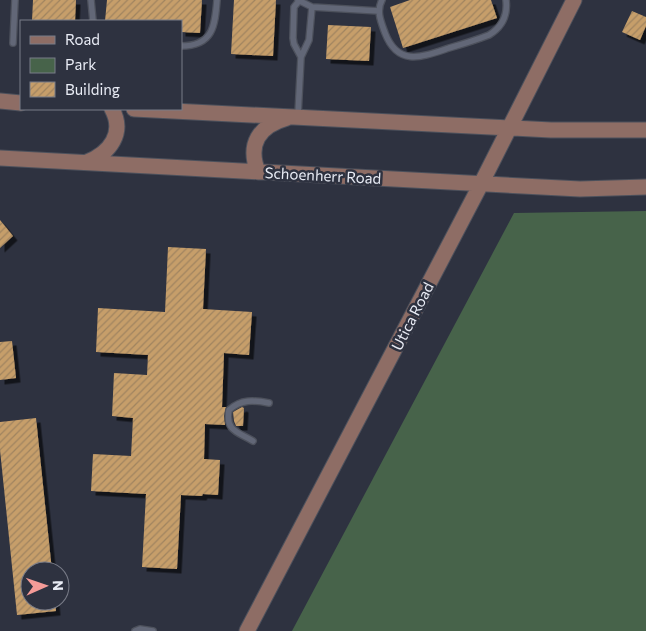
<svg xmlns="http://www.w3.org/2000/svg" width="646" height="631" font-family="Commissioner,sans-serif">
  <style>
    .green { fill: #47634a }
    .building { fill: url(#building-hatch); filter: url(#shadow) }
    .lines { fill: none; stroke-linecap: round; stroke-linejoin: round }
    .lane-casing { stroke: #4d515c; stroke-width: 8 }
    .secondary-casing { stroke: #4d515c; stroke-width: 17 }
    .lane { stroke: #626777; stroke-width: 5.5 }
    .secondary { stroke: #8e6d65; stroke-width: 15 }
    .labels { text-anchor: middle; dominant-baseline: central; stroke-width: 5; stroke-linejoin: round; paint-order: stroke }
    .street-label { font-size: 15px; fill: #e9ecf5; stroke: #2e3240 }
  </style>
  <defs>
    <pattern id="building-hatch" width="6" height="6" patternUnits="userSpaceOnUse" patternTransform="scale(1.25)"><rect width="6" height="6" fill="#c69e6a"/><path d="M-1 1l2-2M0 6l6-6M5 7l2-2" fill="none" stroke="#a08460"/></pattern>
    <filter id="shadow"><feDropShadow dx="4.5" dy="4.5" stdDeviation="0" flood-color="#0009"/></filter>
  </defs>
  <rect width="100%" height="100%" fill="#2e3240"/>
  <path class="green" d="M646 211V631H292L514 213Z"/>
  <path class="building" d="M33 0H76L75 21H32Z
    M107 0H202L200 33 181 32V21H105Z
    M234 0H276L273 56 231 54Z
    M410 0H491L497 18 403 48 390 7Z
    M632 11 646 17V26L640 40 622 32Z
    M328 25 371 27 369 61 326 59Z
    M0 220 13 236 0 248Z
    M168 247 206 249 203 309 252 312 249 355 224 353 222 407H226L224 416 225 425 205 424 204 459 220 460 218 495 203 494 202 496 181 495 177 569 142 567 146 494 91 491 93 454 131 456 133 418 112 416 114 373 147 375 148 355 96 352 98 308 165 312Z
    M12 341 16 378 0 380V342Z
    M242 407 244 408 243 426H236L234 421 233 412Z
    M36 418 52 571H30V601H55L56 611 17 615 0 450V422Z"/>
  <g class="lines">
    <defs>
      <path id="lane" d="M91 0 93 21
        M298 0 312 7 379 11
        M382 0C376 11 381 22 385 33 398 67 422 57 449 48 463 44 476 40 489 35 502 27 508 16 506 0
        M299 1 294 7 293 38 294 44 301 57
        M13 43 15 0
        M181 46C213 46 215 26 217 0
        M298 115 301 57 309 40 312 7
        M253 441C238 432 225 431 229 410 241 399 254 400 269 403
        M135 631 140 629 153 631"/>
      <path id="secondary" d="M0 101 21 103
        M134 109 551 130H646
        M0 158 580 189 646 187
        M87 162C110 153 125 133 112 109
        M258 172C247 144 259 126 287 118
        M247 631 481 184 574 0"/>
    </defs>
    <use href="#lane" class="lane-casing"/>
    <use href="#secondary" class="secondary-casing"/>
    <use href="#lane" class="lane"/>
    <use href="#secondary" class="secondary"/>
  </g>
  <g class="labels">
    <g class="street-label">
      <text transform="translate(323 175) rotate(3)">Schoenherr Road</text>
      <text transform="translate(412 316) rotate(-63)">Utica Road</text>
    </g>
  </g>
  <rect x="20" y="20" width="162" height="90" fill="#2e3240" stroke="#797c88"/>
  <rect x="30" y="36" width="25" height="8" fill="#8e6d65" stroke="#797c88"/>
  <text x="65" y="45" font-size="15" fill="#e9ecf5">Road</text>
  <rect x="30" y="58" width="25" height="15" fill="#47634a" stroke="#797c88"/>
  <text x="65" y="70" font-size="15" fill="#e9ecf5">Park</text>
  <rect x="30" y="82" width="25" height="15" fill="url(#building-hatch)" stroke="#797c88"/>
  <text x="65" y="95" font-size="15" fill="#e9ecf5">Building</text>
  <g transform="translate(45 586) rotate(88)"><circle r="24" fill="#2e3240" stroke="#797c88"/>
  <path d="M0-4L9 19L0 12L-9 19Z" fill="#f59b98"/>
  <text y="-8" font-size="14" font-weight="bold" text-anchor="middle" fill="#e9ecf5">N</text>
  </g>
</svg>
